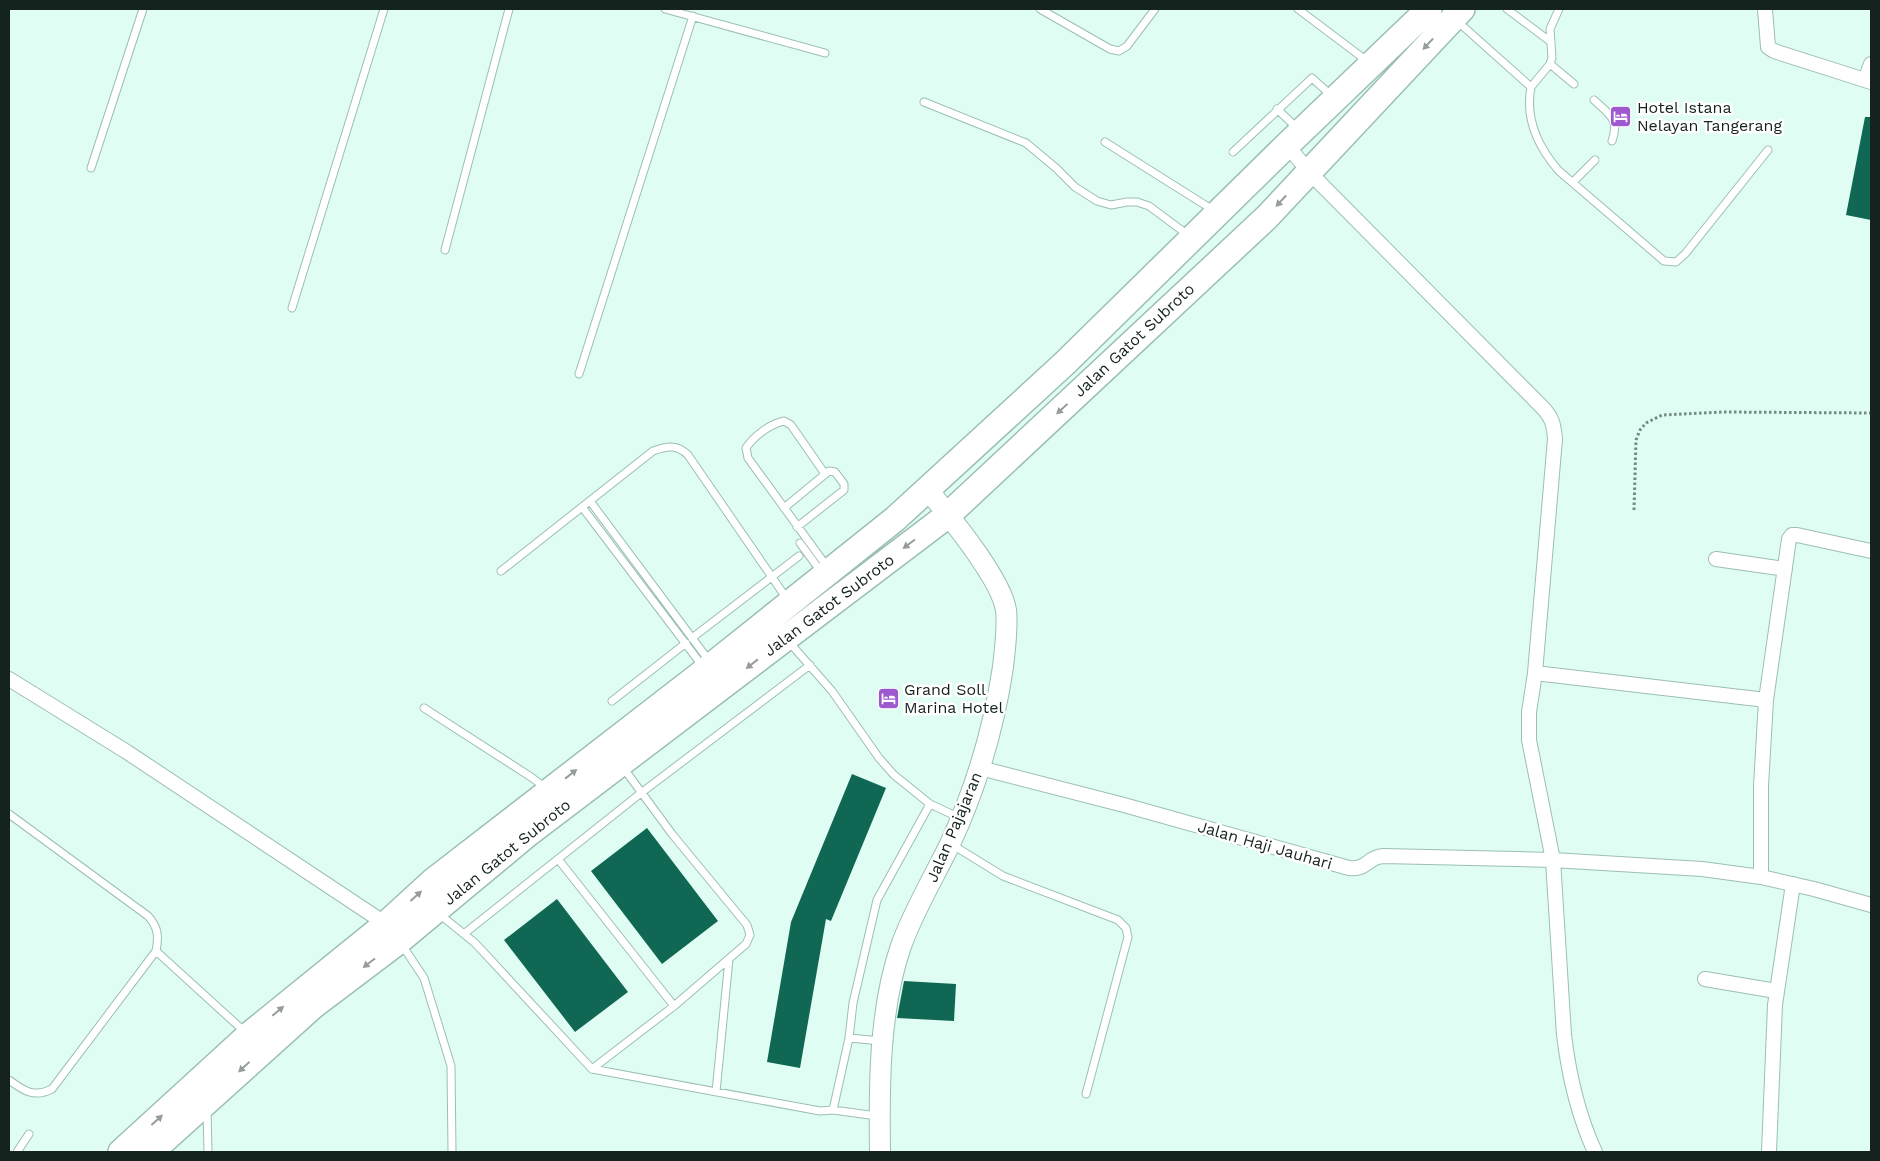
<svg xmlns="http://www.w3.org/2000/svg" width="1880" height="1161" font-family="'Work Sans',sans-serif">
  <style>
    .building { fill: #106753 }
    .lines { fill: none; stroke-linecap: round; stroke-linejoin: round }
    .lane-casing { stroke: #9bbfb3; stroke-width: 9 }
    .street-casing { stroke: #9bbfb3; stroke-width: 16 }
    .secondary-casing { stroke: #9bbfb3; stroke-width: 22 }
    .highway-casing { stroke: #9bbfb3; stroke-width: 28 }
    .path { stroke: #758a83; stroke-width: 3; stroke-dasharray: 2.5 2.5; stroke-linecap: butt }
    .lane { stroke: #fff; stroke-width: 7 }
    .street { stroke: #fff; stroke-width: 14 }
    .secondary { stroke: #fff; stroke-width: 20 }
    .highway { stroke: #fff; stroke-width: 25 }
    .oneway { fill: #969c9a }
    .labels { text-anchor: middle; dominant-baseline: central; stroke-width: 5; stroke-linejoin: round; paint-order: stroke }
    .poi-label { font-size: 16px; fill: #15231e; stroke: #fff; text-anchor: start }
    .street-label { font-size: 16px; fill: #15231e; stroke: #fff }
  </style>
  <rect width="100%" height="100%" fill="#e0fdf3"/>
  <path class="building" d="M1865 117H1871V220L1846 215Z
    M852 774 886 788 831 921 826 919 800 1068 767 1062 791 922Z
    M647 828 718 921 662 964 591 871Z
    M557 899 628 992 575 1032 504 940Z
    M904 981 956 984 954 1021 897 1018Z"/>
  <g class="lines">
    <defs>
      <path id="lane" d="M665 9 825 53
        M1040 9 1110 49 1119 51 1127 46 1155 9
        M1298 9 1367 61
        M1507 9 1551 42
        M1457 21 1531 87C1525 118 1538 147 1559 171L1664 261 1676 262 1685 254 1768 150
        M1550 64 1574 84
        M1531 87 1550 64 1552 58 1550 29 1559 9
        M1594 100C1609 114 1620 119 1612 141
        M924 102 1026 143 1056 168 1075 187 1097 201 1111 205 1127 202H1137L1149 206 1188 235
        M1277 109 1297 128
        M1105 142 1213 210
        M1233 152 1312 78 1333 97
        M91 168 143 9
        M1573 182 1595 160
        M445 250 509 9
        M292 308 384 9
        M579 374 693 16
        M825 474 791 425 784 421C770 424 754 436 746 448L748 458 828 568
        M590 501 710 662
        M582 507 704 668
        M784 508 829 471 835 472 844 484V490L797 527
        M800 543 822 573
        M501 571 653 451C667 446 677 444 688 455L787 599
        M692 638 799 556
        M789 642 832 691 879 758 894 775 930 804 960 818
        M612 701 686 643
        M424 708 531 777 547 789
        M9 814 148 916C158 927 159 936 156 951L52 1089C34 1098 24 1091 9 1080
        M951 844 1003 876 1118 920 1126 928 1128 937 1086 1094
        M558 859 674 1006
        M438 913 475 943 592 1069 820 1111 833 1110 877 1116
        M465 933 641 793 810 665
        M402 945 424 978 451 1066 452 1152
        M156 951 245 1032
        M849 1038 881 1041
        M592 1069 674 1006 746 944 750 935 747 925 672 834 622 766
        M716 1092 729 959
        M207 1110 208 1152
        M833 1110 849 1038 853 1003 877 900 930 804
        M17 1152 29 1134"/>
      <path id="street" d="M1765 9 1768 47 1774 51 1871 82
        M1865 80 1871 64
        M1287 145 1309 172 1542 407C1552 417 1554 425 1555 439L1535 673 1529 712V740L1553 860 1564 1035C1569 1076 1578 1115 1595 1152
        M1716 559 1785 569
        M1535 673 1766 700
        M9 679 127 752 386 924
        M980 768 1124 805 1349 868C1368 870 1367 857 1383 856L1553 860 1702 869 1761 877 1814 889 1871 905
        M1761 877V786L1766 700 1789 539 1792 535H1797L1871 551
        M1705 979 1776 991
        M1769 1152 1775 1005 1793 884"/>
      <path id="secondary" d="M880 1152C879 1086 879 1009 901 946 913 912 934 877 950 844 976 788 994 727 1003 667 1005 648 1008 628 1006 610 1001 578 949 516 928 490"/>
      <path id="highway" d="M121 1152 249 1035 386 924 433 881 706 670 895 519 1065 363 1287 145 1429 9
        M151 1152 313 1006 399 941 529 833 948 515 1267 217 1462 9"/>
    </defs>
    <use href="#lane" class="lane-casing"/>
    <use href="#street" class="street-casing"/>
    <use href="#secondary" class="secondary-casing"/>
    <use href="#highway" class="highway-casing"/>
    <path class="path" d="M1634 510 1636 440 1640 430 1646 423 1662 415 1724 412 1871 413"/>
    <use href="#lane" class="lane"/>
    <use href="#street" class="street"/>
    <use href="#secondary" class="secondary"/>
    <use href="#highway" class="highway"/>
  </g>
  <defs><path id="oneway-solid" d="M-6-.8H1V-3.2L6.5 0L1 3.2V.8H-6Z" transform="scale(1.25)"/></defs>
  <g class="oneway">
    <use href="#oneway-solid" transform="translate(1428 44) rotate(133)"/>
    <use href="#oneway-solid" transform="translate(1281 201) rotate(133)"/>
    <use href="#oneway-solid" transform="translate(1062 409) rotate(137)"/>
    <use href="#oneway-solid" transform="translate(909 544) rotate(143)"/>
    <use href="#oneway-solid" transform="translate(752 664) rotate(142)"/>
    <use href="#oneway-solid" transform="translate(571 774) rotate(-38)"/>
    <use href="#oneway-solid" transform="translate(416 896) rotate(-42)"/>
    <use href="#oneway-solid" transform="translate(369 963) rotate(143)"/>
    <use href="#oneway-solid" transform="translate(278 1011) rotate(-40)"/>
    <use href="#oneway-solid" transform="translate(244 1067) rotate(137)"/>
    <use href="#oneway-solid" transform="translate(157 1120) rotate(-42)"/>
  </g>
  <defs>
    <symbol id="hotel-square" viewBox="-11 -11 22 22"><rect x="-9" y="-9" width="18" height="18" rx="4" fill="#9e59ce" stroke="#fff"/><path d="M-6-4.5h1.5V1H6V5H4.5V3h-9V5H-6ZM-4 0a1.8 1.8 0 1 1 3.6 0ZM.5 0V-2.5h3Q6-2.5 6 0Z" fill="#fff"/></symbol>
  </defs>
  <g fill-rule="evenodd">
    <use href="#hotel-square" x="1608" y="104" width="25" height="25"/>
    <use href="#hotel-square" x="876" y="686" width="25" height="25"/>
  </g>
  <g class="labels">
    <g class="poi-label">
      <text x="1637" y="107">Hotel Istana<tspan x="1637" dy="18">Nelayan Tangerang</tspan></text>
      <text x="904" y="689">Grand Soll<tspan x="904" dy="18">Marina Hotel</tspan></text>
    </g>
    <g class="street-label">
      <text transform="translate(1134 340) rotate(-43)">Jalan Gatot Subroto</text>
      <text transform="translate(829 605) rotate(-37)">Jalan Gatot Subroto</text>
      <text transform="translate(954 827) rotate(-67)">Jalan Pajajaran</text>
      <text transform="translate(1265 845) rotate(16)">Jalan Haji Jauhari</text>
      <text transform="translate(507 852) rotate(-39)">Jalan Gatot Subroto</text>
    </g>
  </g>
  <rect width="1880" height="1161" fill="none" stroke="#15231e" stroke-width="20"/>
</svg>
